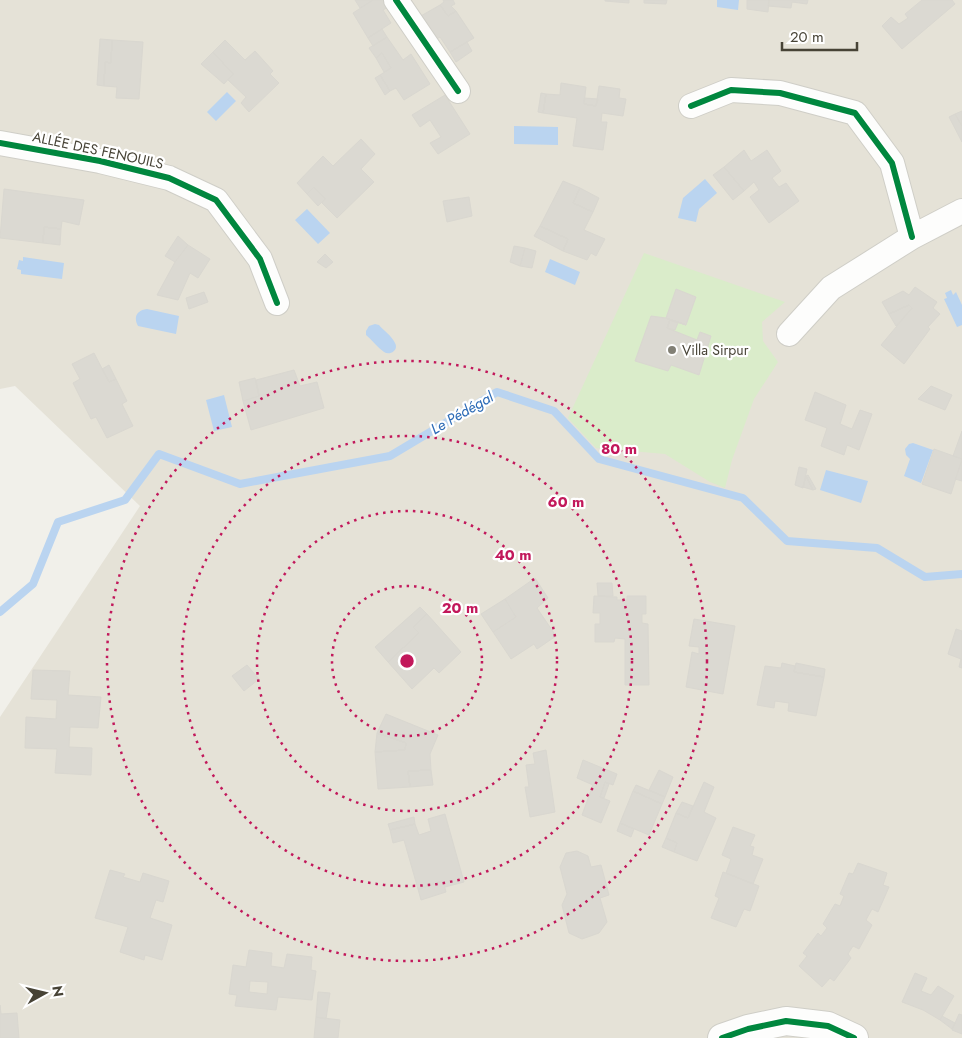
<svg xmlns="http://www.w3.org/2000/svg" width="962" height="1038" font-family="Jost,sans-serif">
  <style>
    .residential { fill: #e5e2d7 }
    .garden { fill: #daecca }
    .water { fill: #bad4f0 }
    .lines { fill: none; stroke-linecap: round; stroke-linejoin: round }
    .stream { stroke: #bad4f0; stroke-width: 8 }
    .building { fill: #dbd9d2; stroke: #d9d7d0; fill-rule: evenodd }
    .minor-casing { stroke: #cfcec7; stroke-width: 26 }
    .tertiary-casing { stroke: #cfcec7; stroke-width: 30 }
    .minor { stroke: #fdfdfc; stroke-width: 24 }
    .tertiary { stroke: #fdfdfc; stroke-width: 28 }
    .cycleway-casing { stroke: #fff; stroke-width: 9 }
    .cycleway { stroke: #00873e; stroke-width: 6 }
    .ring { fill: none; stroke: #c2185b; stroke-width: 2.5; stroke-dasharray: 2.5 5 }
    .poi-dot { fill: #828075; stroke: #fff; stroke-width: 2 }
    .labels { text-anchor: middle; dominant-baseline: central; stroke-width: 4.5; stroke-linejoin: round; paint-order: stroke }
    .street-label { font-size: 14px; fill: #474336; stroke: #fff }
    .poi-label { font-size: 14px; fill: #474336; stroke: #fff; text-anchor: start }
    .water-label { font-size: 15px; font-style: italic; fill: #2c6bb6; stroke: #fff }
    .centre { fill: #c2185b; stroke: #fff; stroke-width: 2.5 }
    .ring-label { font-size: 15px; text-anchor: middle; font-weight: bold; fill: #c2185b; stroke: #fff; stroke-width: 4.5; stroke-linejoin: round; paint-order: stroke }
  </style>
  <rect width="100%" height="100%" fill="#f1f0ea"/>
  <path class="residential" d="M0 0H962V1038H0V717L140 506 15 386 0 389Z"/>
  <path class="garden" d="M644 253 785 302 762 322 763 341 778 362 754 399 732 460 725 488 710 482 665 454 596 448 568 418Z"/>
  <path class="water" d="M717 0H739L738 10 717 7Z
    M227 92 236 101 216 121 207 112Z
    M514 126 558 127V145L514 144Z
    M705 179 717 193 699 209 696 222 678 218 683 198Z
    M307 209 330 233 318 244 295 220Z
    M23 257 64 263 62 279 21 274V270L17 269 19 260 23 261Z
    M550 259 580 272 575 285 545 272Z
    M951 290 953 295 956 292 962 305V325L957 327 944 299 947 298 945 293Z
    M147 309 179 316 176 334 138 326C133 317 137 310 147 309Z
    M375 324 379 325C383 330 392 336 395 343 399 350 390 356 384 352 377 347 372 340 366 335V331L369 326Z
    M224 395 232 427 214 431 206 400Z
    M913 443 933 450 921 483 904 476 910 459 906 455 905 449 909 444Z
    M826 470 868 481 861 503 820 490Z"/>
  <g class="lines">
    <path class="stream" d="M0 612 33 584 58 522 125 500 159 454 240 484 390 456 497 392 554 411 599 459 743 498 787 541 877 548 925 577 962 574"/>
  </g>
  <path class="building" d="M355 0H373L360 8Z
    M373 0H383L388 7 383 10 391 23 368 38 353 13Z
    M443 0H453L455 4 451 6 456 11 448 16 440 5 444 2Z
    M605 0H629V3L605 1Z
    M644 0H667L666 4 644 3Z
    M747 0H769L768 12 747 9Z
    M769 0H808L807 4 792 2 791 8 768 6Z
    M922 0H952L955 4 902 49 882 26 891 17 899 24 908 18 905 14Z
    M440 5 448 16 456 11 474 38 450 52 440 37 435 40 419 17Z
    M382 29 387 37 373 46 368 38Z
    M387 37 403 60 411 54 430 84 404 100 396 88 390 91 380 75 391 68 382 53 376 58 369 48Z
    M100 39 112 40 111 63 105 62 104 86 97 85Z
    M112 40 143 42 139 99 116 98 117 87 104 86 105 62 111 63Z
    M225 40 245 60 255 51 273 71 270 74 279 83 249 112 241 103 246 97 228 80 233 74 213 52Z
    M467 42 472 51 456 62 450 52Z
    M213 52 233 74 224 84 201 64Z
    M382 53 391 68 384 72 376 58Z
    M380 75 390 91 385 95 375 78Z
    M561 83 586 87 584 104 596 106 599 86 620 89 619 98 626 99 623 116 602 113 601 122H607L603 150 573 146 577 118 543 113 546 94 560 95Z
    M541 93 546 94 543 113 538 112Z
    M445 95 470 134 438 154 430 143 441 137 430 120 420 127 412 115Z
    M584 98 598 99 596 106 584 104Z
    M962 111V126L955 114Z
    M955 114 962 126V142L949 117Z
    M361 139 375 154 361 169 374 182 337 218 322 203 325 199 314 187 307 194 297 183 323 156 333 166Z
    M744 150 751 161 767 150 781 171 772 178 779 187 786 183 799 201 769 223 750 197 759 190 754 182 744 191 724 167Z
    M724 167 744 191 733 200 713 175Z
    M563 181 580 188 573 203 593 212 584 230 605 239 596 256 591 253 587 260 563 251 568 239 540 226Z
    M314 187 325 199 318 206 307 194Z
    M580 188 599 198 593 212 573 203Z
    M4 189 84 200 79 225 62 221 61 229 44 227 43 243 0 238Z
    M469 197 472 216 447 222 443 201Z
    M540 226 568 239 563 251 534 236Z
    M44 227 61 229 60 245 43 243Z
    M178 236 188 245 175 262 165 256Z
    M188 245 210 259 198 278 190 273 178 300 157 295 175 262Z
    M514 246 525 248 520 266 510 262Z
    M525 248 536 251 532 268 520 266Z
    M325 254 333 262 326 268 317 262Z
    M915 287 937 302 933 308 940 314 928 327 930 329 904 364 881 345 912 308 909 305 889 314 882 302 903 291 909 295Z
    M676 289 696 297 686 325 666 318Z
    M204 292 208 302 189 309 186 298Z
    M909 305 912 308 896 326 889 314Z
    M651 316 666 318 686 325 670 320 667 328 697 340 700 332 711 336 699 375 671 365 668 371 635 361Z
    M670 320 678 323 675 330 667 328Z
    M94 353 109 382 116 379 127 401 122 404 133 426 107 438 96 417 91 419 73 383 80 379 72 364Z
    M109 365 116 379 109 382 102 369Z
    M294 370 300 386 317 382 324 408 251 430 243 401 259 396 256 380Z
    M255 378 259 396 243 401 239 382Z
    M931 386 952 395 945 410 918 399Z
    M815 392 846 405 840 424 852 429 860 410 872 414 859 450 847 445 844 455 821 446 827 428 805 420Z
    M962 431V459L953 456Z
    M934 449 962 459 951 494 922 484Z
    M962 461V481L955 479Z
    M799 467 807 469 803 488 795 485Z
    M808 475 816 489 813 490 806 476Z
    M806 476 813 490 803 487Z
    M535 578 548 598 537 608 556 636 537 649 534 644 511 659 493 632 516 617 505 599Z
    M597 583H612L613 596H598Z
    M594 596 617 597V600H627V596H646V614H642V623L648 624 649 685H625V639L615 638 614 642H595V624H600V613H593Z
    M505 599 516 617 493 632 481 614Z
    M420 607 427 614 413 627 419 633 388 662 375 647Z
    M427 614 461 652 439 673 434 668 412 689 388 662 419 633 413 627Z
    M694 619 735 626 723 694 686 687 692 652 699 654V647L689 646Z
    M956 629 962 631V668L959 667 961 659 948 654Z
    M782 663 795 666 794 672 824 677 816 716 788 711 789 703 775 701 774 708 757 705 765 666 781 668Z
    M796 663 825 669 824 677 794 672Z
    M247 665 259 679 244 691 232 676Z
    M33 670 70 671 68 695 101 697 98 728 70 727 69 747 92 748 91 775 55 773 57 749 25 748 26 717 56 719 57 700 31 699Z
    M386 714 438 735 430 754 431 770 408 771 410 787 378 789 375 752 405 750 406 743 377 733Z
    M377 733 406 743 405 750 375 752Z
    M546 750 555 812 530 817 525 787H529L526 765 535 764 533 753Z
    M583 760 617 774 613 785 605 782 600 797 610 801 601 823 582 815 593 785 577 778Z
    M431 770 433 785 410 787 408 771Z
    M659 770 673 777 665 797 649 790Z
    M605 782 609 784 604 798 600 797Z
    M704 782 714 787 704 812 716 818 697 861 674 852 677 843 666 838 676 813 688 818Z
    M636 785 665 797 662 804 633 791Z
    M633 791 662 804 649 835 620 823Z
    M682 802 693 806 688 818 676 813Z
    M445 814 464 882 445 887 443 881 418 889 404 840 393 843 390 830 415 824 419 835 431 831 428 819Z
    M414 817 415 824 390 830 388 824Z
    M620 823 634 829 631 837 617 831Z
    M733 827 755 835 750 846 754 847 752 855 763 859 753 884 726 873 731 859 722 855Z
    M666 838 677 843 674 852 662 847Z
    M577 851 588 856 591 867 601 865 609 895 600 898 607 922 599 933 582 939 569 933 562 905 567 894 560 867 566 853Z
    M858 863 887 873 883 885 889 887 878 912 872 909 866 920 872 925 859 949 853 946 848 954 851 958 834 981 830 978 822 987 799 966 807 956 803 953 818 933 821 936 827 928 823 924 835 904 840 906 844 896 840 894 849 873 853 874Z
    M110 870 125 874 123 877 140 882 143 873 169 881 163 902 156 900 150 918 172 925 162 960 145 955 144 960 120 952 128 927 95 918Z
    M723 872 759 886 750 911 744 909 736 927 711 918 719 898 715 896Z
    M443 881 446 892 421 900 418 889Z
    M249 950 272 953 271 966 284 968 287 954 312 957 311 970 316 971 312 1000 278 997 276 1010 235 1006 237 995 229 994 233 965 246 967ZM250 981 268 982 267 994 249 992Z
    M915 973 927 978 921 991 931 995 938 986 954 996 940 1020 923 1010 902 1002Z
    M318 992 330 993 326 1019 316 1017Z
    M0 1005 1 1014 17 1013 19 1038H0Z
    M959 1014 962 1015V1034L952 1030Z
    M942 1016 955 1023 952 1029 940 1020Z
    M316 1017 340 1020 338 1038H314Z"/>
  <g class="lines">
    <defs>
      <path id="minor" d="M396 0 458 91
        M691 106 731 90 780 93 855 113 892 163 912 237
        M0 143 100 161 169 178 216 200 260 259 277 303
        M789 334 831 288 912 237 962 211"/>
      <path id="tertiary" d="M722 1038 748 1029 786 1021 828 1026 854 1038"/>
    </defs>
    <use href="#minor" class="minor-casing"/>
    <use href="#tertiary" class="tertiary-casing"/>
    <use href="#minor" class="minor"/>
    <use href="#tertiary" class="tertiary"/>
    <defs>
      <path id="cycleway" d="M396 0 458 91
        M691 106 731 90 780 93 855 113 892 163 912 237
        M0 143 100 161 169 178 216 200 260 259 277 303
        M722 1038 748 1029 786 1021 828 1026 854 1038"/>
    </defs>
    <use href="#cycleway" class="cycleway-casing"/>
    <use href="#cycleway" class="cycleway"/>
  </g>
  <g class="ring">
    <circle cx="407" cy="661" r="75"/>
    <circle cx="407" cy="661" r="150"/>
    <circle cx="407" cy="661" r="225"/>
    <circle cx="407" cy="661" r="300"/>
  </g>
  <circle class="poi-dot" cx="672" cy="350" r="5"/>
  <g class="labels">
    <g class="street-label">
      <text transform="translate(98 150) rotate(12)">ALLÉE DES FENOUILS</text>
    </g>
    <g class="poi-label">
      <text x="682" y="350">Villa Sirpur</text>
    </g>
    <g class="water-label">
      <text transform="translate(462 413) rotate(-30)">Le Pédégal</text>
    </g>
  </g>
  <circle cx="407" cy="661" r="8" class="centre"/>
  <g class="ring-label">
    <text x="619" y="454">80 m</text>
    <text x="566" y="507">60 m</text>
    <text x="513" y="560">40 m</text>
    <text x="460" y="613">20 m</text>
  </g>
  <g transform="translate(45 993) rotate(82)" stroke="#ffffff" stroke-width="4" paint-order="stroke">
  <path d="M0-4L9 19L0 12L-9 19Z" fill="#474336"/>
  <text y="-8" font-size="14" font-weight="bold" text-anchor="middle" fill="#474336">N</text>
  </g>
  <path d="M782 42v8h75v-8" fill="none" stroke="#474336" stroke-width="2.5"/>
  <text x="790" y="42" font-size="15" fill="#474336" stroke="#ffffff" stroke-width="4" paint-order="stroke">20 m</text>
</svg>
